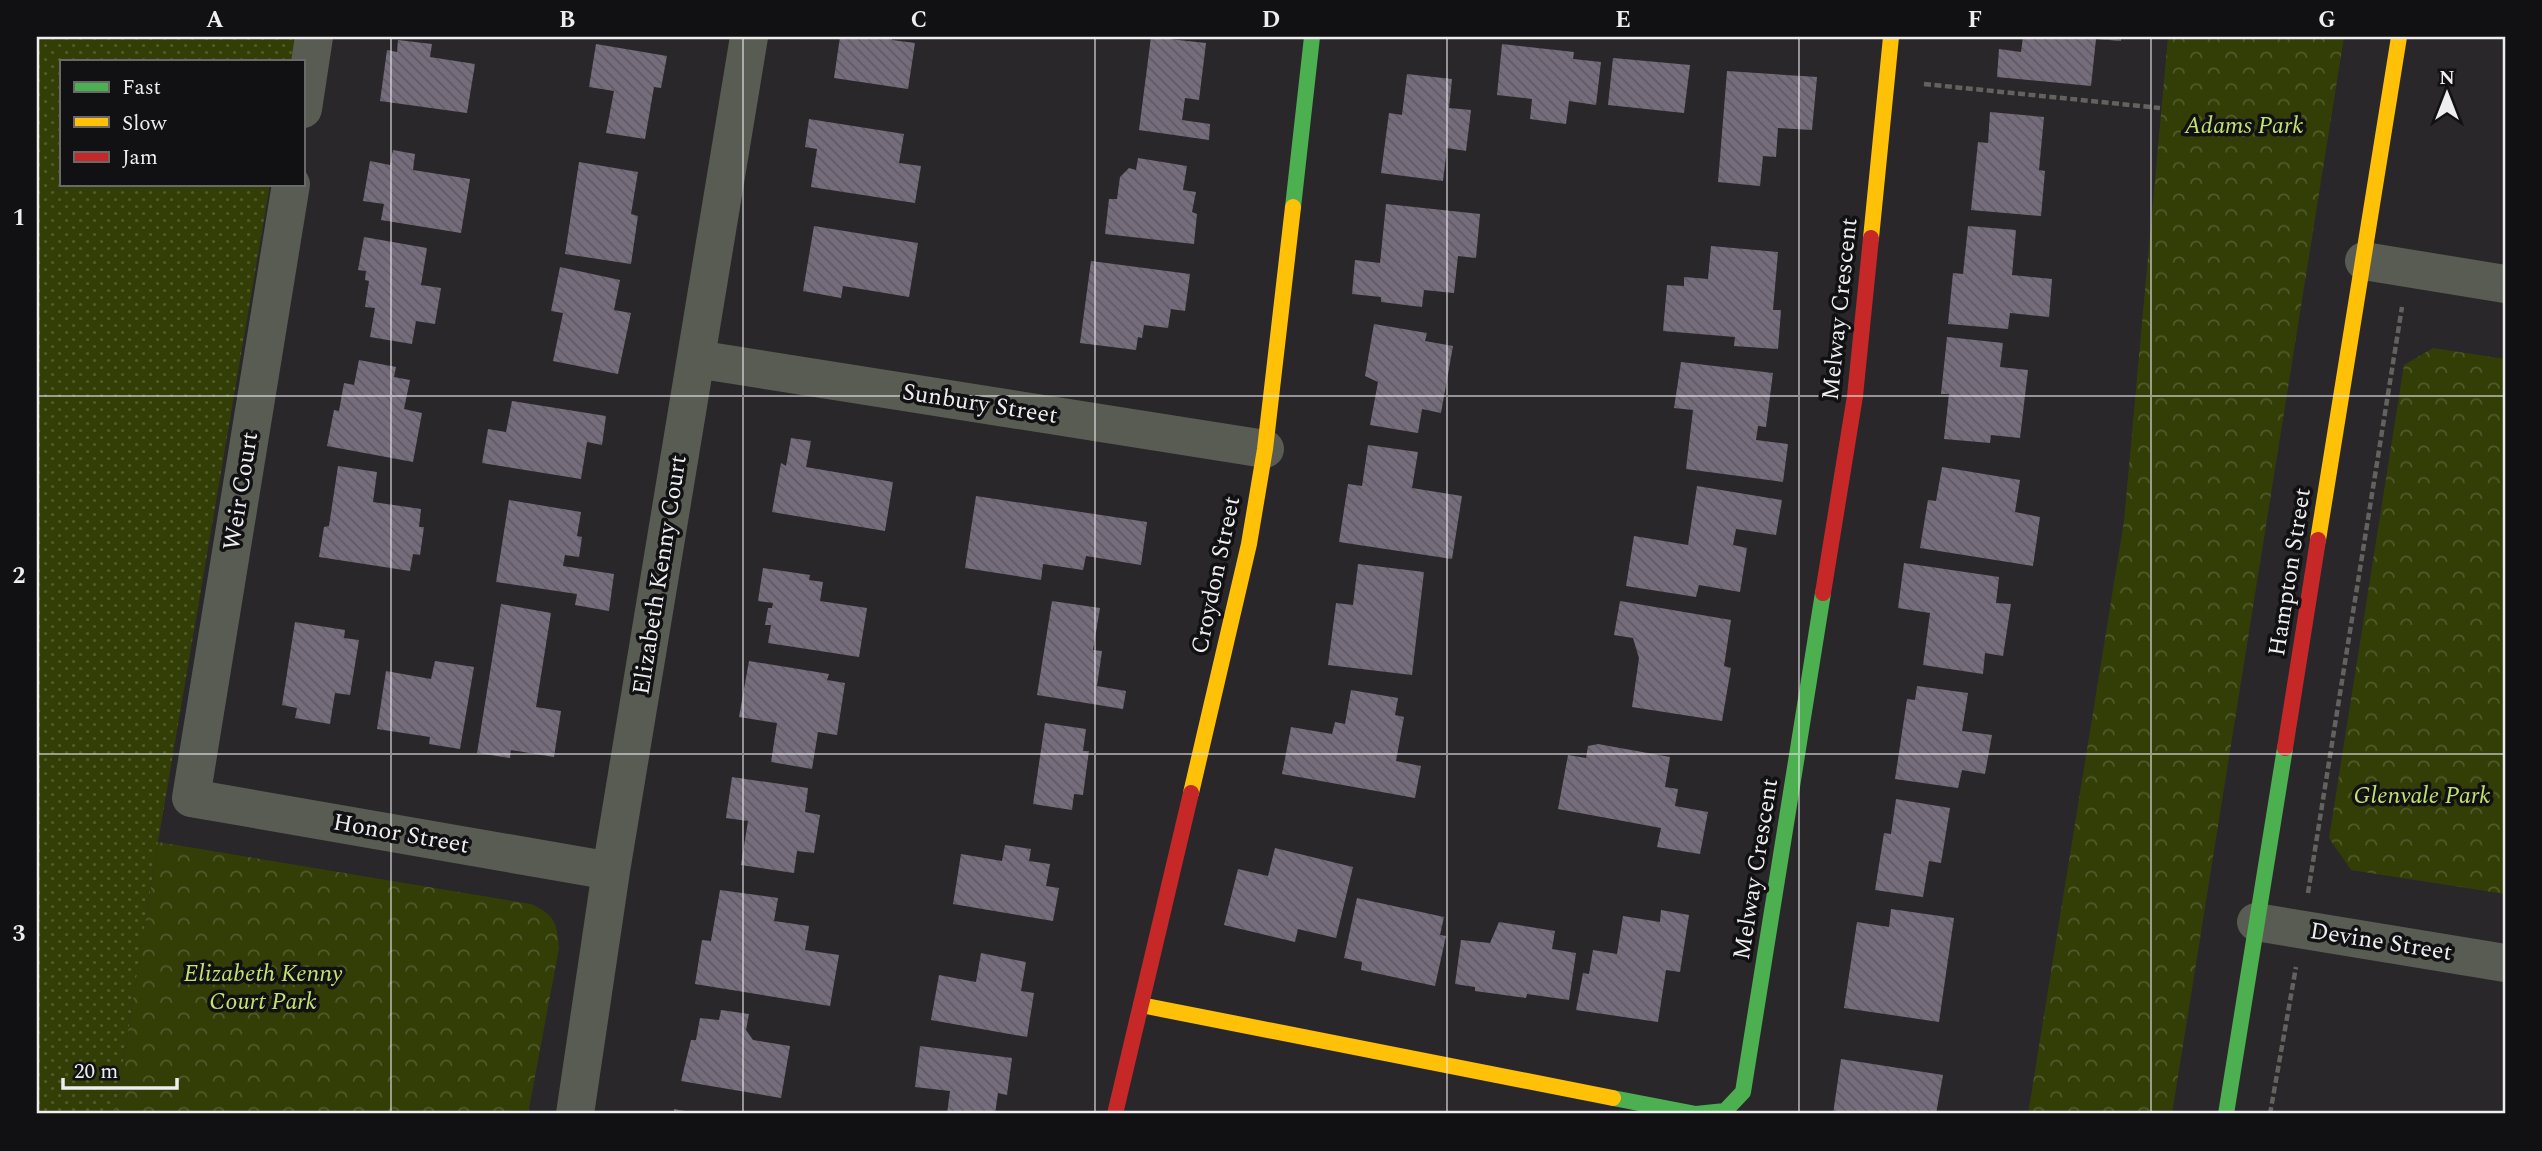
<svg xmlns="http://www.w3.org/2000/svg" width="2542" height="1151" font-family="Spectral,serif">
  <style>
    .grass { fill: url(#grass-dots) }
    .forest { fill: url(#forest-crowns) }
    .building { fill: url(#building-back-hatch) }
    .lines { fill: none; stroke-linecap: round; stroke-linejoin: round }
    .path { stroke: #62635e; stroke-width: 4.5; stroke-dasharray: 7 3.5; stroke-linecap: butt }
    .street { stroke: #595c53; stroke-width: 38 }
    .fast { stroke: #4caf50; stroke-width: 16 }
    .slow { stroke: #ffc107; stroke-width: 16 }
    .jam { stroke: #c62828; stroke-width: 16 }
    .grid { fill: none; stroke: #eeedf0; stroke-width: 2; stroke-opacity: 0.55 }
    .labels { text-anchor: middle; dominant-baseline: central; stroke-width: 7; stroke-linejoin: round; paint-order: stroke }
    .park-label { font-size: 24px; font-style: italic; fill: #c3e370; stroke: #111012 }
    .street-label { font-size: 24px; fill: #eeedf0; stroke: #111012 }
    .neatline { fill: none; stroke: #eeedf0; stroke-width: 2.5 }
    .grid-label { font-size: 23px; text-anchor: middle; font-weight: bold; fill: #eeedf0 }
  </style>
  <defs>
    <pattern id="grass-dots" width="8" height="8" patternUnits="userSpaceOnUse" patternTransform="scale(1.75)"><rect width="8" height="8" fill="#333e07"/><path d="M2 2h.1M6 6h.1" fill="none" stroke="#515a2b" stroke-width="1.8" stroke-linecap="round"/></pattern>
    <pattern id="forest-crowns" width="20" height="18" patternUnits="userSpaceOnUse" patternTransform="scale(1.75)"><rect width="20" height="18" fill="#333e07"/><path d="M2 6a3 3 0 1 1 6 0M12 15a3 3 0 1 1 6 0" fill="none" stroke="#515a2b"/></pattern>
    <pattern id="building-back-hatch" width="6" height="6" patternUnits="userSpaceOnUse" patternTransform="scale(1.75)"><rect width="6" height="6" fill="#756d7c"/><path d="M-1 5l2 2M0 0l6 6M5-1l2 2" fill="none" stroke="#5e5a62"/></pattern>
  </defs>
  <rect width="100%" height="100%" fill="#29272a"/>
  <path class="grass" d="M37 37H296L291 61H61V184H270L158 842 115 1114H37Z"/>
  <path class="forest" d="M2168 37H2344L2172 1114H2028L2124 521Z
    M2433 348 2505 359V894L2351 870 2329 838 2404 365Z
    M158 842 531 904C555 915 557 923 559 948L528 1114H115Z"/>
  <path class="building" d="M840 37H892V40L915 43 908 89 834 78Z
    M1151 37 1206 43 1199 100 1185 98 1182 120 1210 124 1209 140 1139 130Z
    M2023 37H2121V41L2096 39 2091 86 1997 77 1999 49 2021 52Z
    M398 40 432 44 430 57 475 64 467 113 380 101 387 50 397 52Z
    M596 44 667 56 661 88 654 87 645 139 606 133 614 91 589 87Z
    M1502 44 1574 52 1573 59 1601 62 1596 105 1569 101 1566 124 1530 119 1532 99 1497 95Z
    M1613 58 1690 65 1684 113 1608 105Z
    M1727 71 1817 77 1812 130 1778 128 1776 157 1763 156 1760 186 1718 182Z
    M1407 74 1452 79 1449 108 1471 110 1466 151 1447 148 1443 181 1381 173 1389 113 1402 115Z
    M1990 112 2044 117 2039 170 2045 171 2041 216 1971 210 1978 142 1988 143Z
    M809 119 904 134 899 163 921 166 915 203 811 187 817 149 805 147Z
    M393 150 415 154 413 170 470 179 461 233 381 220 384 204 363 201 370 161 390 165Z
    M1138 158 1187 166 1183 190 1196 192 1192 212 1197 214 1194 244 1105 234 1109 199H1117L1120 177 1129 168 1136 170Z
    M579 162 638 172 631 214 638 216 631 264 565 254Z
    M1386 204 1480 214 1476 258 1458 256 1454 293 1424 290 1422 307 1381 302V297L1352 294 1355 260 1380 263Z
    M814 226 918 243 909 297 843 286 841 298 803 291Z
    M1968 226 2016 230 2012 275 2052 279 2049 317 2010 313 2008 329 1948 324 1953 273 1963 274Z
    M364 237 427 248 421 285 441 288 435 324 416 321 412 344 370 337 375 308 365 307 369 281 365 280 366 271 358 270Z
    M1711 246 1778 252 1773 310H1781L1778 349 1734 346 1735 337 1663 331 1667 285 1684 286V277L1708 279Z
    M1091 261 1190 274 1185 311 1171 309 1168 328 1144 325 1142 338 1138 337 1136 350 1080 343Z
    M560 267 620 280 614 310 631 313 618 374 553 361 563 313 551 311Z
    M1374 324 1427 333 1425 341 1453 346 1441 413 1422 409 1418 433 1370 425 1378 382 1365 376Z
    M1947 337 2003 343 2000 367 2028 370 2020 438 1991 435 1990 443 1944 439 1949 394H1941Z
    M359 360 396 367 394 377 410 380 404 409 422 413 413 462 327 446 334 410 339 411 344 383 354 385Z
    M1681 362 1773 373 1766 427 1758 426 1756 440 1788 444 1783 482 1686 469 1693 410 1674 408Z
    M512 401 606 416 602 445 587 442 581 479 482 463 488 429 506 432Z
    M791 438 811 441 806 467 893 482 885 531 772 512 781 463 786 466Z
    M1368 445 1418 452 1412 488 1462 496 1452 559 1339 542 1348 484 1362 486Z
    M338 466 377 472 373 502 421 509 419 527H424L420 555 413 554 410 571 319 557 324 527 329 526Z
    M1942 467 2020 480 2015 512 2040 517 2033 566 1920 548 1928 500 1936 501Z
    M1697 486 1782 500 1776 535 1736 529 1733 545 1747 548 1740 592 1699 585 1696 597 1626 586 1634 536 1688 545Z
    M976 496 1147 522 1141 565 1086 556 1083 570 1043 564 1041 580 965 568Z
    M509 500 581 512 577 536 582 537 579 557 565 555 563 566 614 574 609 611 575 605 577 594 496 582Z
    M1904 563 1999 577 1996 603 2011 604 2003 656 1985 653 1983 674 1923 665 1930 613 1898 608Z
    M1358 564 1424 572 1412 675 1328 665 1336 603 1353 605Z
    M763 568 810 575 809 580 823 582 820 601 867 608 859 657 768 643 771 625H765L768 608H772L773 603 758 601Z
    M1052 601 1100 608 1093 650 1102 651 1097 686 1126 691 1123 709 1037 695Z
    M1620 601 1731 620 1724 666 1731 668 1722 721 1632 707 1639 658 1633 638 1614 635Z
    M501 604 551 613 536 707 561 711 554 757 511 750 510 758 477 753Z
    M295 622 345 630 344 638 359 640 350 695 335 693 330 724 295 718 297 708 282 705Z
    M435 661 474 667 460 749 429 744 430 737 377 729 386 671 431 679Z
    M749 661 829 674 827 680 845 683 837 735 818 732 812 769 771 762 777 723 739 717Z
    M1917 686 1968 693 1962 731 1992 735 1985 774 1962 770 1958 788 1895 779 1907 699 1915 700Z
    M1351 690 1398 698 1395 715 1404 717 1396 761 1421 766 1415 798 1282 774 1291 727 1332 734 1335 722 1345 724Z
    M1045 723 1086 729 1083 751H1089L1083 795 1074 794 1072 810 1033 804Z
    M1598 744 1670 757 1665 787 1678 789 1675 806 1708 812 1700 854 1657 847 1661 828 1558 809 1568 755 1586 758 1588 746Z
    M732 777 808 788 805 812 820 815 814 853 797 851 794 873 741 865 748 821 726 818Z
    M1896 799 1950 808 1941 863 1929 861 1923 897 1875 890 1884 833 1891 834Z
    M1005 845 1031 849 1029 861 1050 864 1046 886 1059 888 1053 921 953 904 961 854 1002 861Z
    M1275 848 1353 867 1336 938 1298 929 1295 942 1224 925 1238 869 1268 876Z
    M720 890 778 898 774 921 809 926 805 950 839 955 830 1006 695 984 702 940 711 941Z
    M1357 898 1444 917 1440 935 1446 936 1435 986 1361 970 1362 962 1344 958Z
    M1891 909 1954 918 1939 1022 1844 1008 1857 922 1889 927Z
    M1661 910 1689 915 1680 972 1666 970 1658 1022 1576 1010 1583 973 1589 974 1593 950 1617 954 1623 916 1660 922Z
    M1499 922 1555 931 1552 949 1576 953 1569 1000 1527 994 1526 998 1475 991V987L1455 984 1461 940 1490 943Z
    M981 953 1026 962 1021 991 1034 993 1027 1037 931 1020 939 975 976 982Z
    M721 1010 749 1014 746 1030 753 1040 790 1046 781 1098 681 1081 691 1040H696L700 1018 719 1020Z
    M920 1046 1012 1058 1007 1095 998 1093 995 1114H947L950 1091 915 1087Z
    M1841 1059 1943 1075 1936 1114H1833Z
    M674 1109 695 1113V1114H674Z"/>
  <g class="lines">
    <path class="path" d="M1924 84 2160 108
      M2308 893 2402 307
      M2270 1114 2296 967"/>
    <path class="street" d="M303 109 314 37
      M291 184 191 798 611 871
      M2364 261 2505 284
      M696 359 1265 449
      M2256 922 2505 963
      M575 1114 611 871 749 37"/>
    <path class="fast" d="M1293 207 1312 37
      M1613 1098 1696 1114 1725 1111 1743 1092 1823 593
      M2226 1114 2285 748"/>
    <path class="slow" d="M1871 238 1891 37
      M2318 540 2399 37
      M1191 793 1249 544 1265 449 1293 207
      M1141 1005 1613 1098"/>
    <path class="jam" d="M1823 593 1855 396 1871 238
      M2285 748 2318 540
      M1115 1114 1191 793"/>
  </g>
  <path class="grid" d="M391 37V1114M743 37V1114M1095 37V1114M1447 37V1114M1799 37V1114M2151 37V1114M37 396H2505M37 754H2505"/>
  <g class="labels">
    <g class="park-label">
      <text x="2244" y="126">Adams Park</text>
      <text x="2422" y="796">Glenvale Park</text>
      <text x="263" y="974">Elizabeth Kenny<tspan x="263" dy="28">Court Park</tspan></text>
    </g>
    <g class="street-label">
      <text transform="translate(1840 309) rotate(-84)">Melway Crescent</text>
      <text transform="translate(980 404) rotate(9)">Sunbury Street</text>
      <text transform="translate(241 491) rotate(-81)">Weir Court</text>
      <text transform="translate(2290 572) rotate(-81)">Hampton Street</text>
      <text transform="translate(660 575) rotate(-81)">Elizabeth Kenny Court</text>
      <text transform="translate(1216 575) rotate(-78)">Croydon Street</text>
      <text transform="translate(401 834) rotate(10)">Honor Street</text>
      <text transform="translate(1756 869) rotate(-81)">Melway Crescent</text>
      <text transform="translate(2381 942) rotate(9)">Devine Street</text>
    </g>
  </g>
  <rect width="2542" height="1151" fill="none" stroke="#111012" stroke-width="77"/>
  <rect x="60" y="60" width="245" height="126" fill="#111012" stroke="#69686b" stroke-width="2"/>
  <rect x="74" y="82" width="35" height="10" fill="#4caf50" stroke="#69686b" stroke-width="2"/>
  <text x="122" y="94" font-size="21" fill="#eeedf0">Fast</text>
  <rect x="74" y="117" width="35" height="10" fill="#ffc107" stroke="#69686b" stroke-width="2"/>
  <text x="122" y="130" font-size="21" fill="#eeedf0">Slow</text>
  <rect x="74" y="152" width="35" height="10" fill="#c62828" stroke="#69686b" stroke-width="2"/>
  <text x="122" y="164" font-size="21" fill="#eeedf0">Jam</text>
  <g transform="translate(2447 94)" stroke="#111012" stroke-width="5" paint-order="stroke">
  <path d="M0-5L12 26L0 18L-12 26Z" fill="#eeedf0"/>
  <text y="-10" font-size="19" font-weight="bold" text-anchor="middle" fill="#eeedf0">N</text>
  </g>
  <path d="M63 1078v10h114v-10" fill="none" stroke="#eeedf0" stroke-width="3.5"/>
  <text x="74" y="1078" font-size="21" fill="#eeedf0" stroke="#111012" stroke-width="5" paint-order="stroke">20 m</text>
  <rect x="38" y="38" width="2466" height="1074" class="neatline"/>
  <g class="grid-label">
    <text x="215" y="27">A</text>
    <text x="567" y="27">B</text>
    <text x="919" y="27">C</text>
    <text x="1271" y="27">D</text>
    <text x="1623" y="27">E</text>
    <text x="1975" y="27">F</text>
    <text x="2327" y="27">G</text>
    <text x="19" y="225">1</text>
    <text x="19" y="583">2</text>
    <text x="19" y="941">3</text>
  </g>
</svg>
